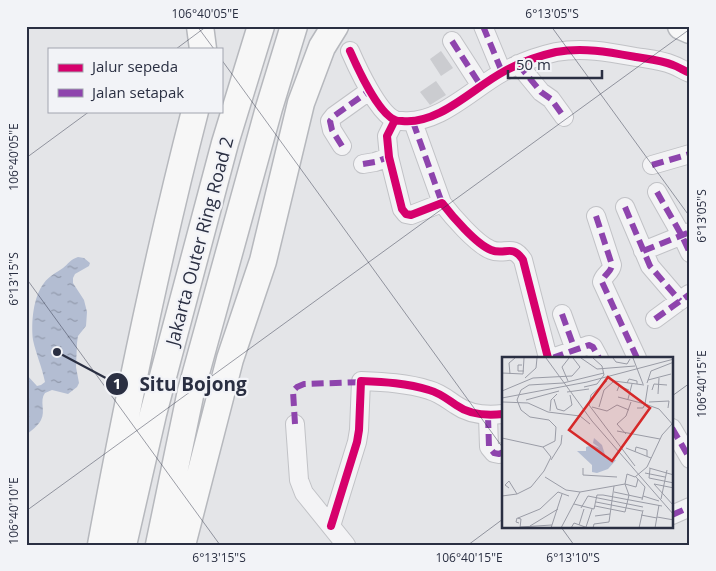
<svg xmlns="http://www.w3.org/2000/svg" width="716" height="571" font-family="'Open Sans',sans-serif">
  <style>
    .water { fill: url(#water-ripples) }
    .building { fill: #cbccd0 }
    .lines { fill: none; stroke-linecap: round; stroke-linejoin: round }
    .minor-casing { stroke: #c1c2c6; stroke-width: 20 }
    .highway-casing { stroke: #b6b8bd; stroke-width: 29 }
    .minor { stroke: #f3f3f5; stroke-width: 18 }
    .highway { stroke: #f7f7f7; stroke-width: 26 }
    .quiet { stroke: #8e44ad; stroke-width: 6; stroke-dasharray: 12 6; stroke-linecap: butt }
    .cycleway-casing { stroke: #f2f3f7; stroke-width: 11 }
    .cycleway { stroke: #d6006c; stroke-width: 8 }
    .ticks { fill: none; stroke: #2a2f42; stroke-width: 1; stroke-opacity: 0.45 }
    .labels { text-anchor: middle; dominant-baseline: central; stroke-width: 4.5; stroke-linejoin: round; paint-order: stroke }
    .street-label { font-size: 18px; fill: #2a2f42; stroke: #f2f3f7 }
    .inset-road { fill: none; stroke: #9a9ca6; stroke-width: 1 }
    .view { fill: #d62828; fill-opacity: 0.15; stroke: #d62828; stroke-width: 2.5 }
    .inset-edge { fill: none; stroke: #2a2f42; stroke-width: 2.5 }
    .leader { fill: none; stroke: #2a2f42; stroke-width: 2 }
    .callout-dot { fill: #2a2f42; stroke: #f2f3f7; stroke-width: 2 }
    .mark-label { font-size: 15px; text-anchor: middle; font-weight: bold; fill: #fff }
    .callout-label { font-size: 19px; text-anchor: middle; font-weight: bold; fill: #2a2f42; stroke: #f2f3f7; stroke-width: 4.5; stroke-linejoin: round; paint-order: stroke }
    .neatline { fill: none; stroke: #2a2f42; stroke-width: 2 }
    .ticks-label { font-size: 12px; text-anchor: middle; fill: #2a2f42 }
  </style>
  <defs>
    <pattern id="water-ripples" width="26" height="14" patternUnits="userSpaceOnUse" patternTransform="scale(1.25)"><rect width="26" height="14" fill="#b3bdd2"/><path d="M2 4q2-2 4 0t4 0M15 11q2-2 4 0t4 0" fill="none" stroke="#929aac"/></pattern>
  </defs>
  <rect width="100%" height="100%" fill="#e4e5e8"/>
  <path class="water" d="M78 257 84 258 90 263 89 266 75 274 73 278V283L84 300 87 312 86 326 78 336 77 343 76 367 79 383 77 387 68 394 52 390 45 393C39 401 46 411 41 420 38 426 31 431 26 435V374L37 386 41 385 45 382C42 367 36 354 33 340 31 323 33 297 44 283 49 276 56 273 63 268 68 264 71 259 78 257Z"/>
  <path class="building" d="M441 51 453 68 441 76 430 59Z
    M436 81 446 95 430 105 420 92Z"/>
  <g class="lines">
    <defs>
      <path id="minor" d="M483 26 502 72
        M452 41 481 86
        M350 51C357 67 378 113 395 120 397 121 400 121 402 121 439 125 473 88 503 72 519 63 538 56 556 52 583 47 609 52 636 57 648 59 661 60 673 65 679 67 684 71 690 73
        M518 64 541 92 551 99 564 117
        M395 120 387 136 389 157 402 209 406 214 411 215 442 203C452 216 476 244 491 250 505 256 512 243 523 260L548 358
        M413 122 442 203
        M342 146 332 130 330 121 334 116 369 91
        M363 164 375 162 389 157
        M652 165 690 154
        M657 192 682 236 690 253
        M625 207 650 266 680 301
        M596 216 612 265C611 273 603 275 602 282L637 358
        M643 251 690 232
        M562 314 575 350
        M655 319 689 294
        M552 358 589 345 593 347 599 358
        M488 416 489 447 494 453 499 454 503 452
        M295 424 299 480 304 493 346 545
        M672 428 690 459
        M672 515 690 507
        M331 526 357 442 359 430 361 381C384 382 407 383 429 390 440 393 447 399 456 405 470 415 486 416 503 414"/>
      <path id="highway" d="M200 26 203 49
        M681 26 690 30
        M101 545C128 399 158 255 195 111
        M123 545 153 414 225 143 261 26
        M159 545 191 391 269 108 294 26
        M182 545 230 359 263 261 301 103 322 47 335 26"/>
    </defs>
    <use href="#minor" class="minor-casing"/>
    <use href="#highway" class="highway-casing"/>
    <use href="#minor" class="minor"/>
    <use href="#highway" class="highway"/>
    <path class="quiet" d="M483 26 502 72
      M452 41 481 86
      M518 64 541 92 551 99 564 117
      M413 122 442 203
      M342 146 332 130 330 121 334 116 369 91
      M363 164 375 162 389 157
      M652 165 690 154
      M657 192 682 236 690 253
      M625 207 650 266 680 301
      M596 216 612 265C611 273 603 275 602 282L637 358
      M643 251 690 232
      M562 314 575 350
      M655 319 690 294
      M552 358 589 345 593 347 599 358
      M488 416 489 447 494 453 499 454 503 452
      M295 424 293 391 297 387 304 384 364 382
      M672 428 690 459
      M672 515 690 507"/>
    <defs>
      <path id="cycleway" d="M350 51C357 67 378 113 395 120 397 121 400 121 402 121 439 125 473 88 503 72 519 63 538 56 556 52 583 47 609 52 636 57 648 59 661 60 673 65 679 67 684 71 690 73
        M395 120 387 136 389 157 402 209 406 214 411 215 442 203C452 216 476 244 491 250 505 256 512 243 523 260L548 358
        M331 526 357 442 359 430 361 381C384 382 407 383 429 390 440 393 447 399 456 405 470 415 486 416 503 414"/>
    </defs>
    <use href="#cycleway" class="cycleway-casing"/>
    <use href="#cycleway" class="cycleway"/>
  </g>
  <path class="ticks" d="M197 26 214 49M551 26 690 217M176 49 207 26M221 59 503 448M26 158 90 111M26 278 220 545M672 396 690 383M26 511 690 29M561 527 574 545M468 545 503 519"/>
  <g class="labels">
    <g class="street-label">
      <text transform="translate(199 241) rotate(-75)">Jakarta Outer Ring Road 2</text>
    </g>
  </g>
  <g transform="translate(502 357)">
    <rect width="171" height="171" fill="#e4e5e8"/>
    <path d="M92 81 100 88 104 101 114 103 106 112 95 116 90 115V108L75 94H84V90L90 88 98 91 91 86Z" fill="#b3bdd2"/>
    <path class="inset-road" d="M44 1 90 64 172 158M79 1 95 12 133 9M111 1 114 5 125 7 128 2M131 1 141 27M20 8H16V14H22M0 16 21 17 22 1M8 17 7 6 13 1M23 21 34 11 35 1M146 23 169 17M66 24 60 10 67 1M105 24 89 38 87 48 133 109M125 26 127 22 135 24V27M145 26 149 14 172 5M146 28 143 47 157 52 172 69M82 30 95 27 102 18 100 9 91 1M150 33 152 27 165 28M0 34 31 21 70 19 78 10 71 1M115 34 117 29 127 33M65 35 87 32M156 37 157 21M116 40 143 47 141 51H135M0 41 85 25 172 2M52 42 55 52 62 54 70 48 68 38M126 42 130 27M24 43 57 34M1 45 26 46 46 55 78 59 88 67M147 45 167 44 166 51M90 50 105 54 115 48 127 53M97 50 102 33 112 24 142 28M48 54 49 43 55 37M115 74 158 82M124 77 115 67 124 59 129 45M0 81 41 90 49 100 42 114 29 130 15 137 0 139M41 90 53 84 54 70 47 63 28 60 19 53 15 43 19 33 27 28 61 26 102 16M124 91 149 101M133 95 134 90 145 93V99M49 103 59 87 60 78M81 111V118L115 120M147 111 172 118M148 112 147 121 172 126M143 116 163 120M43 120 64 133 78 135 123 127 125 117 133 120 145 110 160 78 170 67M134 120 143 130 140 143M123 127 134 130 136 122M152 127 172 149M152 127 172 131M7 131 3 128 7 124 15 137M112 135 140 141M141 139 157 144M159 142 165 113M94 145 140 154M72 147 92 152 95 138H101L160 149M93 149 123 155 127 138 123 127M79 151 86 139 141 150M139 158 155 161M93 159 108 157M155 160 172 163M16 161 38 152 56 135 67 139M17 166 14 165 15 161 19 162 18 171M77 168 82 152M28 169 56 152M18 170 50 168M84 170 90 152M49 171 60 137M59 171 78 135M69 171 72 166 86 171M91 171 92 167 107 165 112 129M137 171 141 153M153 171 157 148"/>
    <path class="view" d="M106 20 148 51 110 104 67 73Z"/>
    <rect width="171" height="171" class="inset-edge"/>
  </g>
  <path class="leader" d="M57 352L117 384"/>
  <g class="callout-dot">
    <circle cx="57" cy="352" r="5"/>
    <circle cx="117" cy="384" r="12"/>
  </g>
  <g class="mark-label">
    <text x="117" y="389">1</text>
  </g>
  <g class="callout-label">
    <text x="193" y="391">Situ Bojong</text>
  </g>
  <rect width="716" height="571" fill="none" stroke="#f2f3f7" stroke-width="55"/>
  <rect x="48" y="48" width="175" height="65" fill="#f2f3f7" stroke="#a2a5af"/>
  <rect x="58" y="64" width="25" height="8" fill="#d6006c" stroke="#a2a5af"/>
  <text x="92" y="72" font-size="15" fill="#2a2f42">Jalur sepeda</text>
  <rect x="58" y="89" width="25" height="8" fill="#8e44ad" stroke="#a2a5af"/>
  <text x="92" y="98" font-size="15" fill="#2a2f42">Jalan setapak</text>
  <path d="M508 70v8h94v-8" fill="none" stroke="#2a2f42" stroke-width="2.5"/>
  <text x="516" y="70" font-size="15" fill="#2a2f42" stroke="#f2f3f7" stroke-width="4" paint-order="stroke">50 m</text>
  <rect x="28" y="28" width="660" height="516" class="neatline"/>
  <g class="ticks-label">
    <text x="205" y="18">106°40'05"E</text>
    <text x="552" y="18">6°13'05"S</text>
    <text transform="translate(14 157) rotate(-90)" y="4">106°40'05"E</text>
    <text transform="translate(702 216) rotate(-90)" y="4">6°13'05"S</text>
    <text transform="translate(14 279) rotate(-90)" y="4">6°13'15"S</text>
    <text transform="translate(702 384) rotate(-90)" y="4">106°40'15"E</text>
    <text transform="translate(14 511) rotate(-90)" y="4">106°40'10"E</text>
    <text x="219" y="562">6°13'15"S</text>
    <text x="469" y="562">106°40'15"E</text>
    <text x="573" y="562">6°13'10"S</text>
  </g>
</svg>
